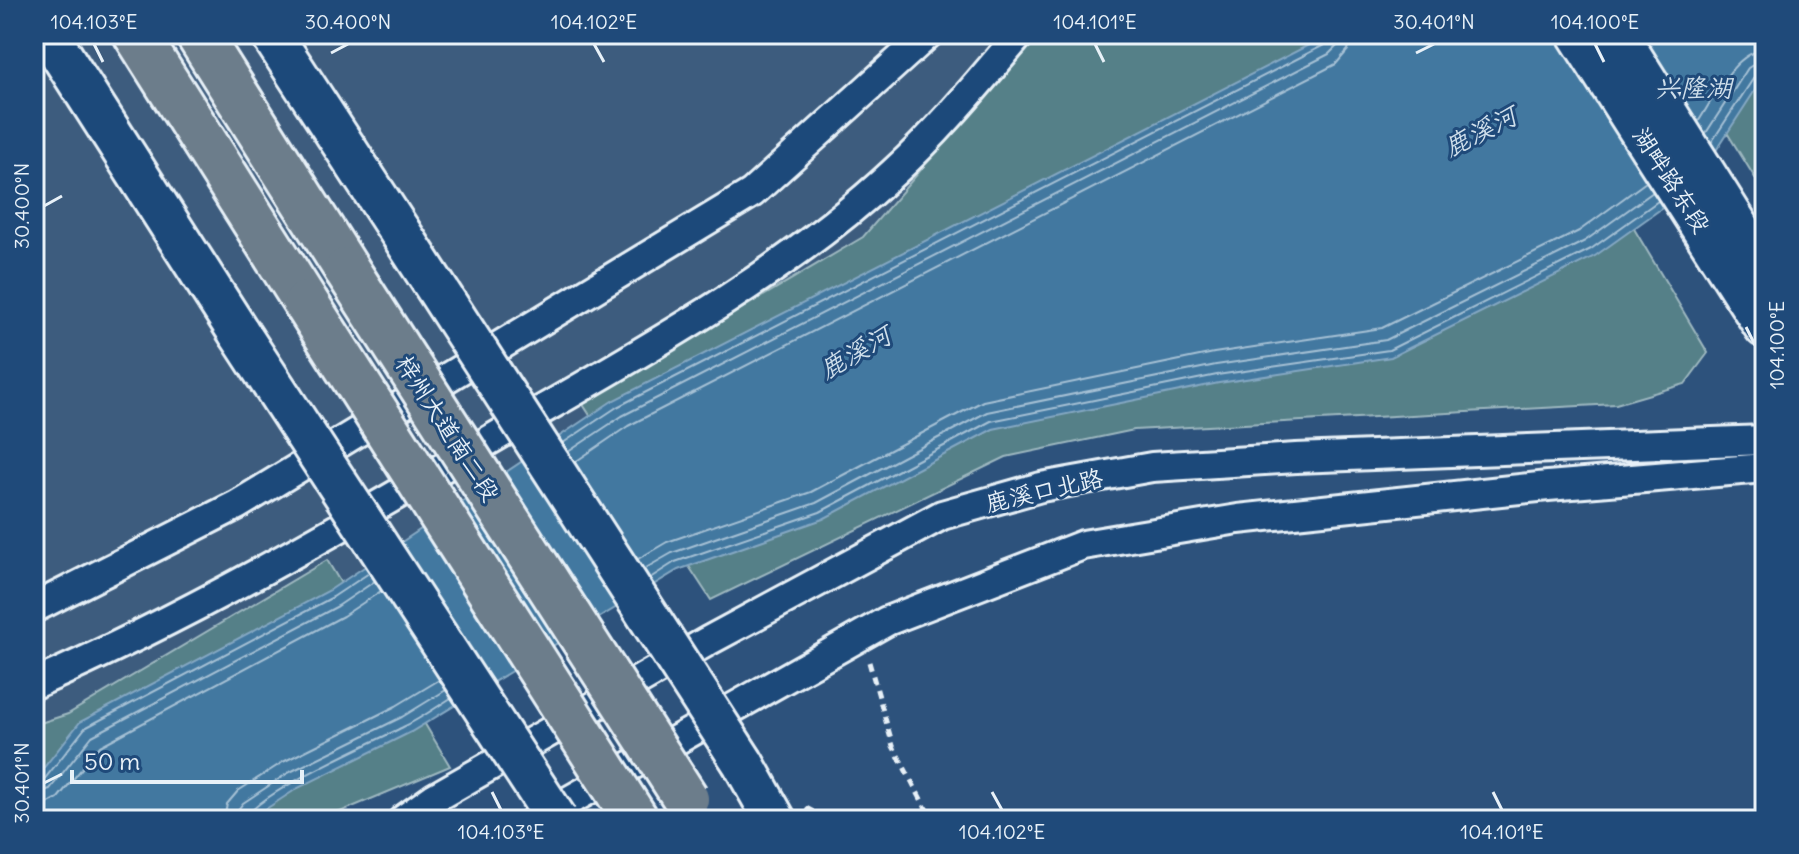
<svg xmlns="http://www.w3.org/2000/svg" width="1799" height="854" font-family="Delius,'LXGW WenKai TC',sans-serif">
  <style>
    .built { fill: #3d5c7e }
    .green { fill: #558088; stroke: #9eb8c0; stroke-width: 2 }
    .water { fill: #4378a0; stroke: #85a8c3; stroke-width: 2 }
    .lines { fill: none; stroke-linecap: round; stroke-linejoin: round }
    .shore { stroke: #a6c1d5; stroke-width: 2 }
    .minor-casing { stroke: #e8f1f8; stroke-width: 34 }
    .secondary-casing { stroke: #e8f1f8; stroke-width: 46 }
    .primary-casing { stroke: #e8f1f8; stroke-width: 50 }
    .path { stroke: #e8f1f8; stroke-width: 5; stroke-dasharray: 8 6; stroke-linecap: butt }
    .minor { stroke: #1f4a7a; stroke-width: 28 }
    .secondary { stroke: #1f4a7a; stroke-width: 40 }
    .primary { stroke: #6c7d8b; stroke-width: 44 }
    .secondary-bridge-casing { stroke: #e8f1f8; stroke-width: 46; stroke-linecap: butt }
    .primary-bridge-casing { stroke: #e8f1f8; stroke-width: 50; stroke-linecap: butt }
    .secondary-bridge { stroke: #1f4a7a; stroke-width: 40 }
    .primary-bridge { stroke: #6c7d8b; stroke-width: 44 }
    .ticks { fill: none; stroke: #e8f1f8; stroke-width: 3 }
    .labels { text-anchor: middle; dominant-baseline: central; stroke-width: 6; stroke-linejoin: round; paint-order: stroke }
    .street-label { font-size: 24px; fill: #e8f1f8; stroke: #1f4a7a }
    .water-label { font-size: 26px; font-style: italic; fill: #cfdfeb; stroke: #1f4a7a }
    .neatline { fill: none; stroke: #e8f1f8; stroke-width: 3 }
    .ticks-label { font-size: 20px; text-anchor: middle; fill: #e8f1f8 }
  </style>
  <rect width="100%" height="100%" fill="#2d527c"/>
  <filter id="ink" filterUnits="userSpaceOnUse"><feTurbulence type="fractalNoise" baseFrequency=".0125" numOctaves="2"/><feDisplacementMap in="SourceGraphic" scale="16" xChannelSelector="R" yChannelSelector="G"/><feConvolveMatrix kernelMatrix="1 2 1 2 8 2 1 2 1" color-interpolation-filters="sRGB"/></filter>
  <g filter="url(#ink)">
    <path class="built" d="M34 34H1330L330 590 34 780Z"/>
    <path class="green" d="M1041 34H1518L1708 353 1685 384 1616 404 1134 430 1006 457 711 600 582 403 863 237 1033 40Z
      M1666 34H1765V194Z
      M327 560 450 766 321 820H34V725L68 714Z"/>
    <path class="water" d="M1330 34H1765V75L1693 186 1595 256 1391 357 1219 383 993 429 823 519 678 570 411 732 298 788 249 820H34V780L80 722 330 590 612 401Z"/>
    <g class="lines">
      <path class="shore" d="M1698 122C1714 98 1734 51 1765 50
        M1706 133 1748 68 1756 63 1765 62
        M1711 143 1755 76 1765 72
        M563 443 617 407 1324 45 1329 40V34
        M568 452 622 416 1329 54 1338 45 1339 34
        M575 462 628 426 1336 64 1348 50 1352 34
        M638 559 667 542 811 492 983 401 1214 353 1382 328 1579 231 1646 182
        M644 569 672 553 816 503 987 412 1216 365 1386 340 1585 241 1653 192
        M650 578 675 562 820 512 991 421 1217 375 1389 350 1591 249 1658 201
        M34 784 43 781 85 728 333 597 369 573
        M34 794 50 789 92 736 338 606 375 581
        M34 806 47 804 58 798 100 746 343 616 381 591
        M224 820 227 804 238 791 283 762 396 706 439 680
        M236 820 237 811 243 803 288 773 402 717 446 690
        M246 820C248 797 378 740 403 727 420 719 435 708 451 698"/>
      <defs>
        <path id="minor" d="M34 608 237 505 752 193 928 34
          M34 684C185 618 329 535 471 451 612 368 774 284 894 172 940 130 979 82 1020 34
          M403 820 434 798 708 641 942 515 1041 487 1152 467 1296 458 1765 440
          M535 820 887 621 1083 545 1238 519 1548 486 1765 468"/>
        <path id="secondary" d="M48 34 239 333
          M271 34 400 232
          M1578 34 1765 327
          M1617 34 1765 269
          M743 763 775 820"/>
        <path id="primary" d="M136 34 306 303
          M198 34 347 270"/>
      </defs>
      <use href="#minor" class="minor-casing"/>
      <use href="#secondary" class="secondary-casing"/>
      <use href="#primary" class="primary-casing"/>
      <path class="path" d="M869 662 893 746 932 820
        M34 716 37 723 34 728
        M806 808 829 820"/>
      <use href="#minor" class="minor"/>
      <use href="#secondary" class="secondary"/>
      <use href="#primary" class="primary"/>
      <defs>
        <path id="secondary-bridge" d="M400 232 743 763
          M239 333 557 820"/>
        <path id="primary-bridge" d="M347 270 686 799
          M306 303 636 820"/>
      </defs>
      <use href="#secondary-bridge" class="secondary-bridge-casing"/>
      <use href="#primary-bridge" class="primary-bridge-casing"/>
      <use href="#secondary-bridge" class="secondary-bridge"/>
      <use href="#primary-bridge" class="primary-bridge"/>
    </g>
  </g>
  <path class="ticks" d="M94 44 103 62M594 44 604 62M1095 44 1104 62M1595 44 1604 62M331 53 348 44M1416 53 1434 44M44 206 62 196M1746 327 1755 345M44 783 62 774M492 792 501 810M992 792 1002 810M1493 792 1502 810"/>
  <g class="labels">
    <g class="street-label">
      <text transform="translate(1672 180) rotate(57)">湖畔路东段</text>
      <text transform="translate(448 428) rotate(57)">梓州大道南二段</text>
      <text transform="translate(1044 490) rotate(-13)">鹿溪口北路</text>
    </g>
    <g class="water-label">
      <text x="1693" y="87">兴隆湖</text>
      <text transform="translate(1480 131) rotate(-27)">鹿溪河</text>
      <text transform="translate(855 352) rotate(-30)">鹿溪河</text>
    </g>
  </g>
  <rect width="1799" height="854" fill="none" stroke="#1f4a7a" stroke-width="88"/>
  <path d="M72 770v12h230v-12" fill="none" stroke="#e8f1f8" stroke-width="4"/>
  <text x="84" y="770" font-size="24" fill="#e8f1f8" stroke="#1f4a7a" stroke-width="6" paint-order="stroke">50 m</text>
  <rect x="44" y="44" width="1711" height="766" class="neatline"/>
  <g class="ticks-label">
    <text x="94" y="29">104.103°E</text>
    <text x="348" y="29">30.400°N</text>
    <text x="594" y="29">104.102°E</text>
    <text x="1095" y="29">104.101°E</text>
    <text x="1434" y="29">30.401°N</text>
    <text x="1595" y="29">104.100°E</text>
    <text transform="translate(22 206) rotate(-90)" y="7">30.400°N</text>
    <text transform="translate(1777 345) rotate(-90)" y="7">104.100°E</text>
    <text transform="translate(22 783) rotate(-90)" y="7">30.401°N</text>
    <text x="501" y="839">104.103°E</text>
    <text x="1002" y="839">104.102°E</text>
    <text x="1502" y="839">104.101°E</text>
  </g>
</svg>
